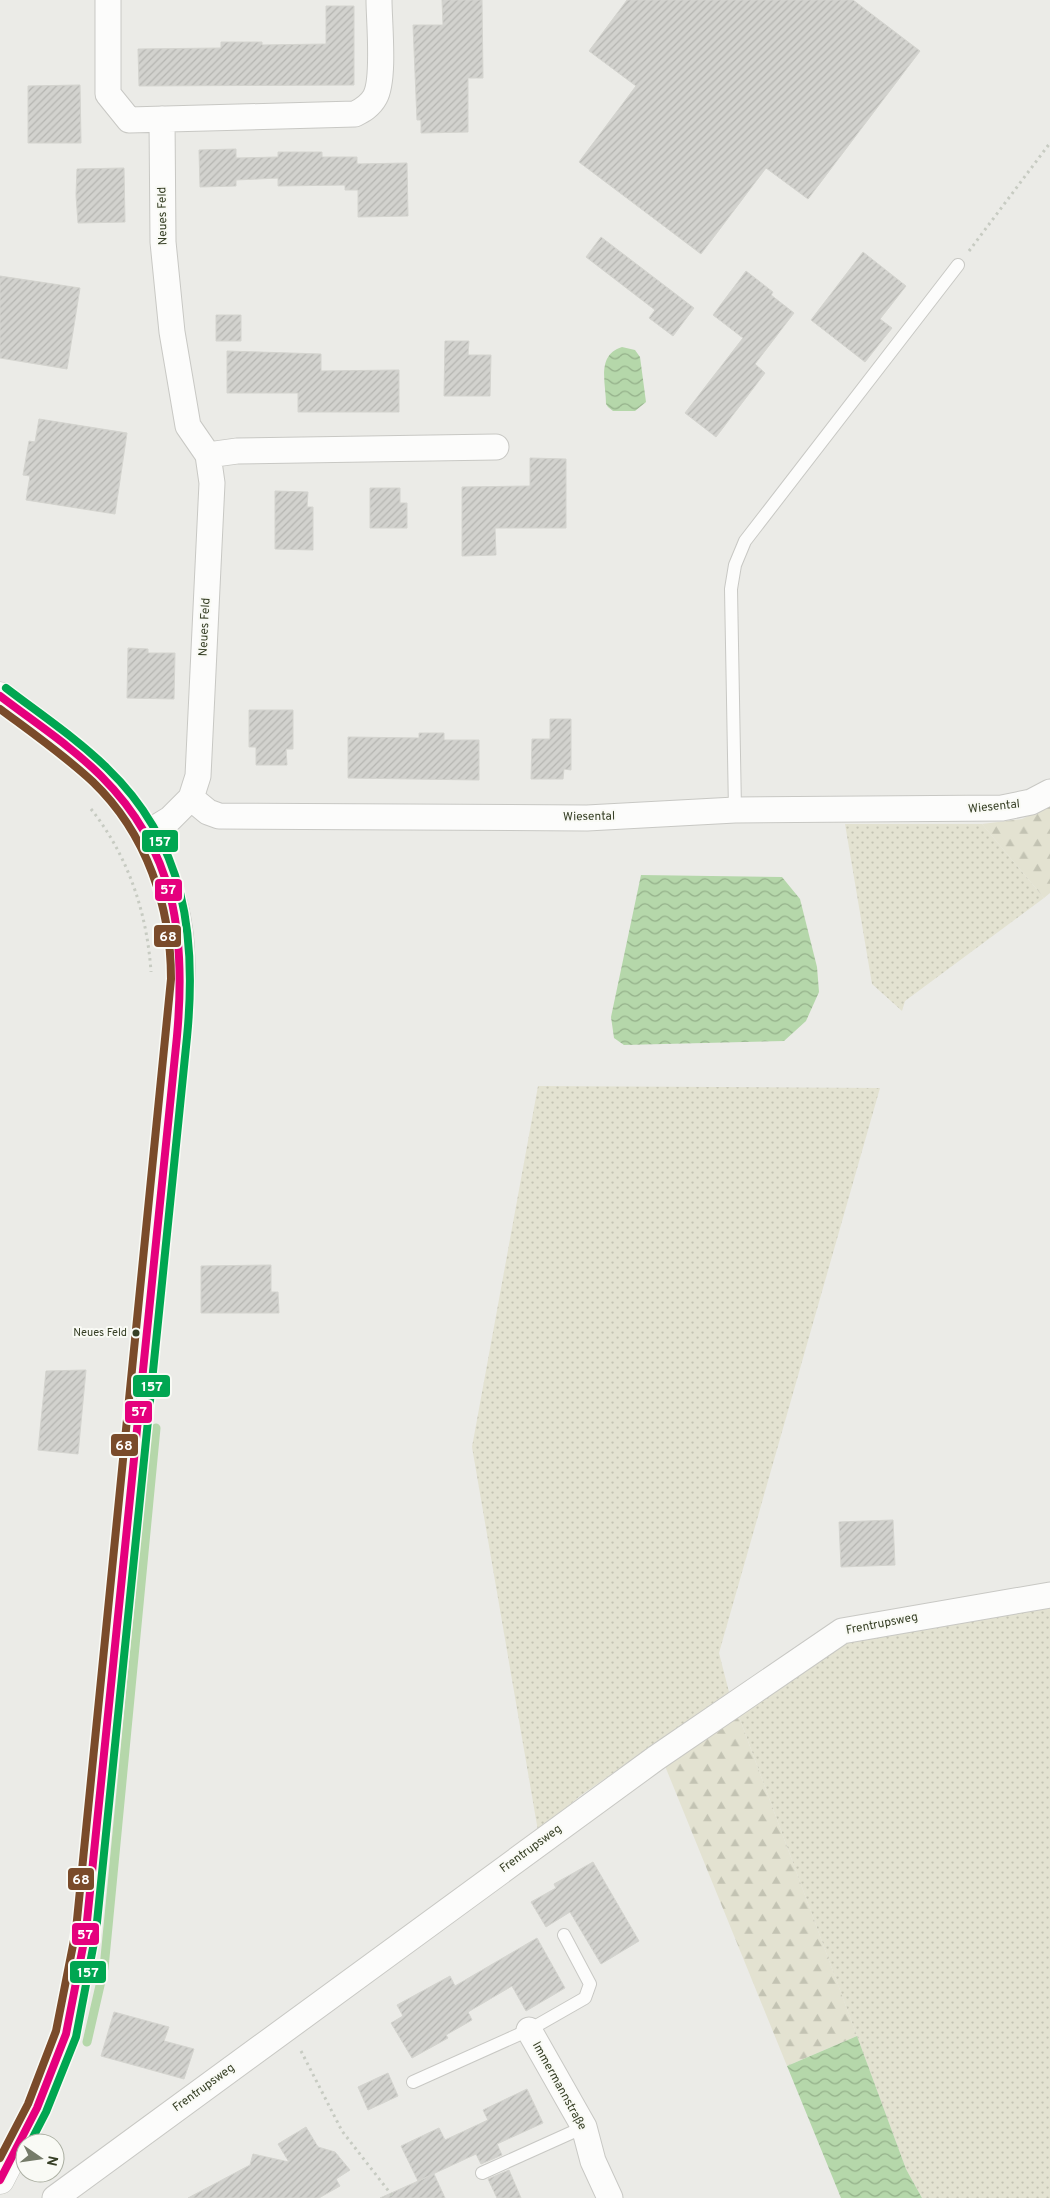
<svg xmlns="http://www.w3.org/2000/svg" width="1050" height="2198" font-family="Overpass,sans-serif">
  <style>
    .grass { fill: url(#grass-dots) }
    .forest { fill: url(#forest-firs) }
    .water { fill: url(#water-waves) }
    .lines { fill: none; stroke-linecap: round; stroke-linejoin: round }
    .stream { stroke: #b5d7aa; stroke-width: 9 }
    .building { fill: url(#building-hatch); stroke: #d4d4cf }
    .lane-casing { stroke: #c8c8c4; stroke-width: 14 }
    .street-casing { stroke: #c8c8c4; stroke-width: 27 }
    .secondary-casing { stroke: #c6c7c1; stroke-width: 29 }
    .path { stroke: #c7cbc2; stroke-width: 3; stroke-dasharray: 2.5 4; stroke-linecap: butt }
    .lane { stroke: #fcfcfb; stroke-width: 12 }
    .street { stroke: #fcfcfb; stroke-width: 25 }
    .secondary { stroke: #fcfcfb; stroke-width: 28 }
    .bus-1-casing { stroke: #f9faf5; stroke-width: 11 }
    .bus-2-casing { stroke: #f9faf5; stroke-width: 11 }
    .bus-3-casing { stroke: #f9faf5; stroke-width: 11 }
    .bus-1 { stroke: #e5007d; stroke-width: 8 }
    .bus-2 { stroke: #7a4b2a; stroke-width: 8 }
    .bus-3 { stroke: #00a651; stroke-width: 8 }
    .bus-dot { fill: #363f25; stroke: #f9faf5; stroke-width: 2 }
    .labels { text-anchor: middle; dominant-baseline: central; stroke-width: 4; stroke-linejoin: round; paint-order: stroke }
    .bus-label { font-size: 11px; fill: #363f25; stroke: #f9faf5; text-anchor: end }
    .street-label { font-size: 12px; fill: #363f25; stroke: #f9faf5 }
    .line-badge { stroke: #f9faf5; stroke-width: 2 }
    .badge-label { font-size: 14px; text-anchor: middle; font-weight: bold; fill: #fff }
  </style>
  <defs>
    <pattern id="grass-dots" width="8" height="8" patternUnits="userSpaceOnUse" patternTransform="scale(1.25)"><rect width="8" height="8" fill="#e3e2d1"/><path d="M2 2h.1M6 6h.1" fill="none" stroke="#c3c3b3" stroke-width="1.8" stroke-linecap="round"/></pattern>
    <pattern id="forest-firs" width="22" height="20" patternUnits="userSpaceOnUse" patternTransform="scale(1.25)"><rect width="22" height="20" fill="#e3e2d1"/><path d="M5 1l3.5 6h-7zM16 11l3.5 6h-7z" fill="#c3c3b3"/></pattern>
    <pattern id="water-waves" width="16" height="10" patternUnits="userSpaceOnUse" patternTransform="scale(1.25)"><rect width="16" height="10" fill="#b5d7aa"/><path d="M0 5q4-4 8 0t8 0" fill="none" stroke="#94b08a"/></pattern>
    <pattern id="building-hatch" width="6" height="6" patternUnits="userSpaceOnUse" patternTransform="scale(1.25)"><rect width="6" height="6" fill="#d2d2ce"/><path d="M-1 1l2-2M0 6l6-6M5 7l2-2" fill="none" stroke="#b5b5b1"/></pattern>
  </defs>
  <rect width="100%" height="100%" fill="#ebebe7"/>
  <path class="grass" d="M845 824H982L1044 898 905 1001 902 1011 872 984Z
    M538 1086 880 1088 719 1653 729 1692 580 1796 538 1831 472 1447Z
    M1050 1605V2198H922L906 2169 738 1714 843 1639Z"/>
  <path class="forest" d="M1050 805V893L1044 898 982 824 1022 819Z
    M738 1714 857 2036 787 2066 665 1766Z"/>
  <path class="water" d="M622 347 635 350 640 357 646 402 635 411H613L608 407 606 404C606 383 596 355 622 347Z
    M641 875 782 877 800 899 817 967 819 992 806 1021 784 1041 624 1045 614 1038 611 1017Z
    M857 2036 906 2169 922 2198H841L787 2066Z"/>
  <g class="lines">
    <path class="stream" d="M87 2042 104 1968 156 1428"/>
  </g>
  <path class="building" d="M442 0H482L483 78H468V132L421 133V120H417L413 25H443Z
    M627 0H853L920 51 808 199 766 168 701 254 579 162 636 86 589 51Z
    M326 6H354V85L139 86 138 49 221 48V42H262V45L326 44Z
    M80 85 81 143H28V86Z
    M236 149V158L278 157V152H322V157H357V164L407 163 408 216 358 217V190H345V185L278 186V178L236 180V186L200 187 199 150Z
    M124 168 125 222 78 223 76 195 77 169Z
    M601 237 694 308 673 336 649 318 655 310 586 257Z
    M863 252 906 286 880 319 892 328 865 362 811 320Z
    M746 271 773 292 771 295 794 313 755 364 765 373 716 437 685 413 743 338 713 315Z
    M0 276 80 288 67 369 0 358Z
    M216 315H241V341H216Z
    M445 341H469L468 355H491L490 396H444Z
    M227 351 321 354V371L399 370V412H298V393H227Z
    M39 419 127 433 115 514 26 500 30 476 23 475 29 441 35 442Z
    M530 458 566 459V528H495L496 555 462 556V487L530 486Z
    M370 488H400V503H407V528H370Z
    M275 491 308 492 307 507H313V550L275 549Z
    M128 648 148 649V653H175L174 699 127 698Z
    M249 710H293V749H286L287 765H256V747H249Z
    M550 719H571V770L564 769 563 779H531L532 739H550Z
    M419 733H444V740H479V780L348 778V737L419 738Z
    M271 1265V1292H278L279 1313H201V1266Z
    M86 1370 78 1454 38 1450 46 1371Z
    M893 1520 895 1565 841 1567 839 1522Z
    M593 1862 639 1941 601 1964 570 1912 546 1927 531 1902 556 1888 554 1884Z
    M537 1938 565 1988 526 2011 512 1986 468 2012 472 2020 446 2035 448 2038 412 2058 391 2023 403 2016 397 2005 450 1976 455 1986Z
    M114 2012 169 2027 164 2041 194 2049 184 2079 101 2056Z
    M388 2073 398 2096 368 2110 358 2087Z
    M527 2089 543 2123 497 2144 502 2155 481 2164 476 2154 418 2181 401 2146 439 2128 445 2140 488 2120 483 2110Z
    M306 2127 318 2147 335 2152 350 2170 336 2179 340 2186 319 2198H188L250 2165 253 2154 289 2162 278 2144Z
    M509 2170 521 2198H497L488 2179Z
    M434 2174 445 2198H380Z"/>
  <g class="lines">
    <defs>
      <path id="lane" d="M735 810 731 589 735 565 745 541 958 265
        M413 2082 529 2030 585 1998 590 1984 564 1935
        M482 2173 584 2127"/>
      <path id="street" d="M108 0V94L129 120 355 114C363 110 370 106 375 97 385 79 379 22 379 0
        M208 455 237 451 496 447
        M191 798 208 812 219 816 587 818 735 810 1002 808 1031 802 1050 792
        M144 835 170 819 191 798 198 776 212 483 208 455 188 426 172 332 163 242 162 119
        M529 2030 584 2127 593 2161 610 2198
        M55 2198 656 1758 842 1631 1050 1595"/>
      <path id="secondary" d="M0 696C34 722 70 747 101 776 143 817 175 883 180 942 184 992 176 1043 171 1093L86 1931 66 2034 37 2108 0 2180"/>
    </defs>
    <use href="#lane" class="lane-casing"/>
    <use href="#street" class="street-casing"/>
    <use href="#secondary" class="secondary-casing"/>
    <path class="path" d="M969 251 1050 143
      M91 809C128 856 147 912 151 972
      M301 2051 342 2131 394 2198"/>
    <use href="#lane" class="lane"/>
    <use href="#street" class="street"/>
    <use href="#secondary" class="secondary"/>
    <defs>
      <path id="bus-1" d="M0 696C34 722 71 746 101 776 176 851 186 936 177 1036L86 1931 66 2034 37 2108 0 2180"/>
      <path id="bus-2" d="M0 709C31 732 64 755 93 782 147 834 171 907 171 979L76 1930 56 2031 28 2104 0 2158"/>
      <path id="bus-3" d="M6 688C40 714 76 738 107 768 185 843 197 935 187 1037L96 1932 76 2037 46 2112 30 2143"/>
    </defs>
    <use href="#bus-1" class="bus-1-casing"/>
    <use href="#bus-2" class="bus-2-casing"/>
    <use href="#bus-3" class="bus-3-casing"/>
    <use href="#bus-1" class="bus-1"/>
    <use href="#bus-2" class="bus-2"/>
    <use href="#bus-3" class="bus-3"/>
  </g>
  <circle class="bus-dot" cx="136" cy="1333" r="4.5"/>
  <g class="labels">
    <g class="bus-label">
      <text x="127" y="1333">Neues Feld</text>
    </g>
    <g class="street-label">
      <text transform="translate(163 216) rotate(-91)">Neues Feld</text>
      <text transform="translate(205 627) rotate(-87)">Neues Feld</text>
      <text transform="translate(994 807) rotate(-6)">Wiesental</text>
      <text transform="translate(589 817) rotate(-1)">Wiesental</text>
      <text transform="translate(882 1624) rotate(-11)">Frentrupsweg</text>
      <text transform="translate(531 1849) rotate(-36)">Frentrupsweg</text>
      <text transform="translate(559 2086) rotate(61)">Immermannstraße</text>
      <text transform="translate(204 2088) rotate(-36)">Frentrupsweg</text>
    </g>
  </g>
  <g class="line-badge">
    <rect x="141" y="829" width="38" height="24" rx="5" fill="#00a651"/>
    <rect x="154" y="878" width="29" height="24" rx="5" fill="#e5007d"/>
    <rect x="153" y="924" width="29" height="24" rx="5" fill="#7a4b2a"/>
    <rect x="132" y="1374" width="39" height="24" rx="5" fill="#00a651"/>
    <rect x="124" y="1400" width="29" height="24" rx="5" fill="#e5007d"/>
    <rect x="110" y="1433" width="29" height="24" rx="5" fill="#7a4b2a"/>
    <rect x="67" y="1867" width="28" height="24" rx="5" fill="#7a4b2a"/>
    <rect x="71" y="1922" width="29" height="24" rx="5" fill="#e5007d"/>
    <rect x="69" y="1960" width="38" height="24" rx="5" fill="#00a651"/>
  </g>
  <g class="badge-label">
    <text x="160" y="846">157</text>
    <text x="168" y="894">57</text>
    <text x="168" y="941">68</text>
    <text x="152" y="1391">157</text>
    <text x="139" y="1416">57</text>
    <text x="124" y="1450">68</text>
    <text x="81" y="1884">68</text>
    <text x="85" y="1939">57</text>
    <text x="88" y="1977">157</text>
  </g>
  <g transform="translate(40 2158) rotate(103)"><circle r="24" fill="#f9faf5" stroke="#abafa2"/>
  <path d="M0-4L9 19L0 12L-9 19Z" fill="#757b69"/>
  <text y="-8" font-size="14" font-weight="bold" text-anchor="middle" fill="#363f25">N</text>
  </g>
</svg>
